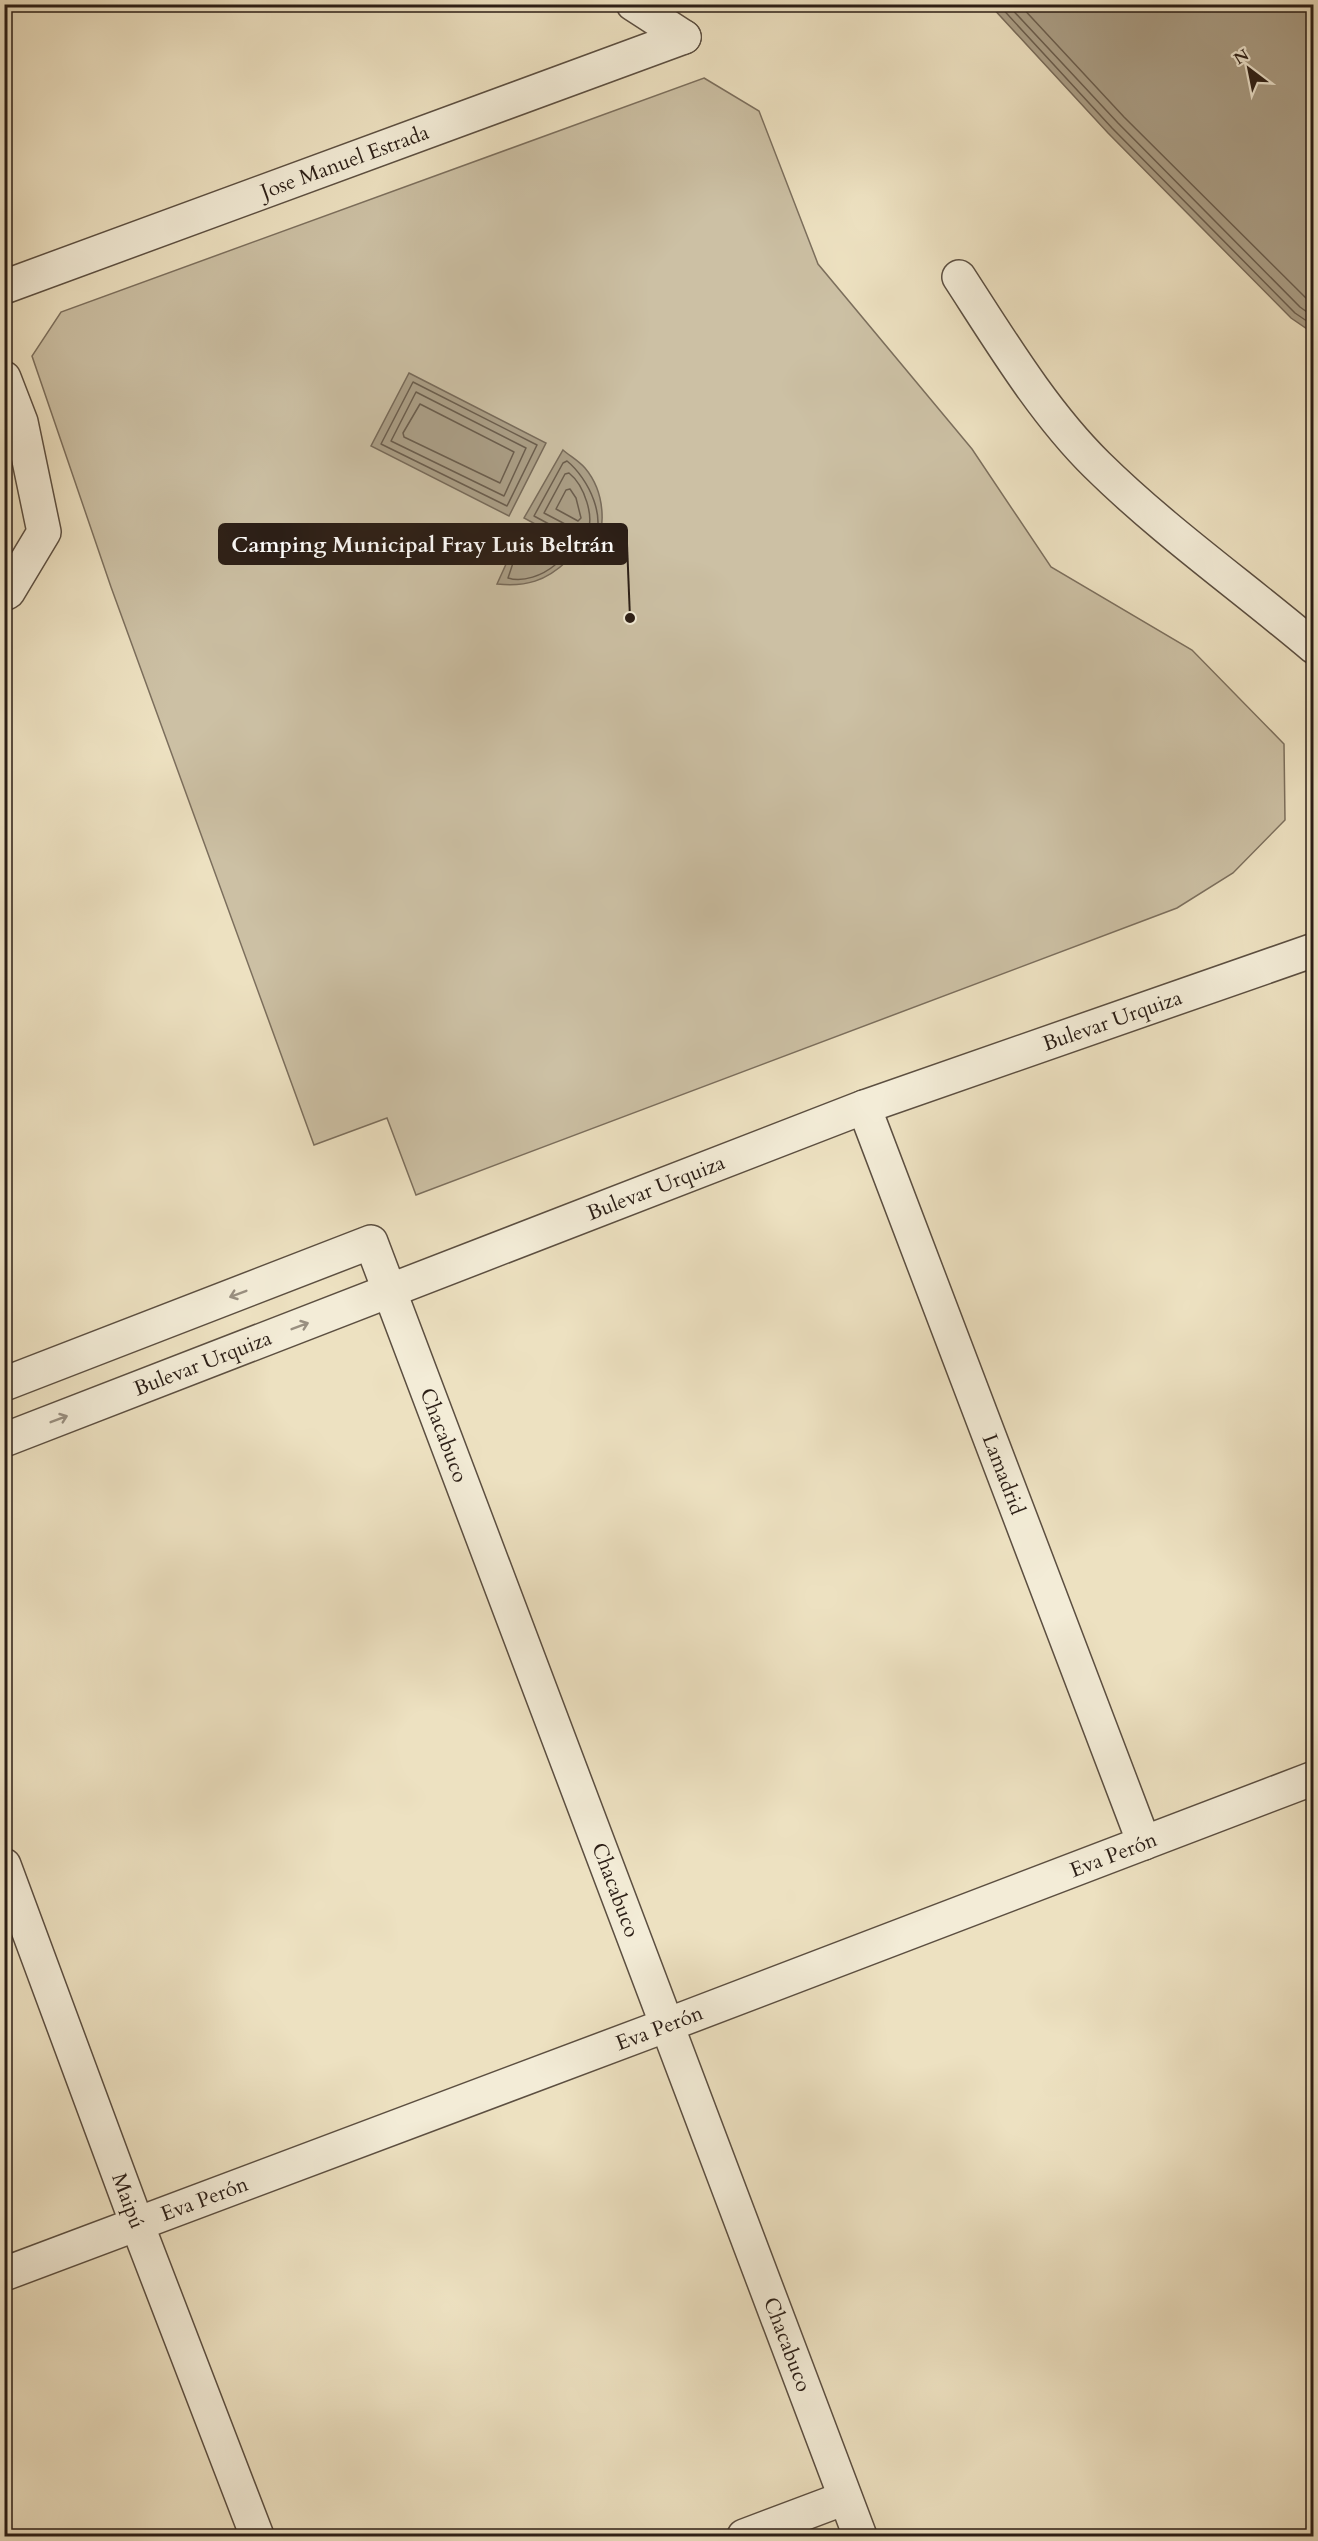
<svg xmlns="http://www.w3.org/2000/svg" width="1318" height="2541" font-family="Cardo,serif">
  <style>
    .green { fill: #ccc0a4; stroke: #7c6f5d; stroke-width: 1.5 }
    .water { fill: #ab9f87; stroke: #786b5a; stroke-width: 1.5 }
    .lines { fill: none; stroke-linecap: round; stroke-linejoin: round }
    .shore { stroke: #6b5e4e; stroke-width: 1.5 }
    .minor-casing { stroke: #5c4f41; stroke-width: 36 }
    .minor { stroke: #f3ecd7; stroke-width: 33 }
    .oneway { stroke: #998f80 }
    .labels { text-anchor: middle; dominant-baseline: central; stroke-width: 4.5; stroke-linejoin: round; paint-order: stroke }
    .street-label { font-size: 21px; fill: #2b1e16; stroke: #f3ecd7 }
    .leader { fill: none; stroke: #2b1e16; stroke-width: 2 }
    .callout-dot { fill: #2b1e16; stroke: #f3ecd7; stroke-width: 2 }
    .callout { fill: #2b1e16; stroke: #2b1e16; stroke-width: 2 }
    .callout-label { font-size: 22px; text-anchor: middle; font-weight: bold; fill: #fff }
  </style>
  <rect width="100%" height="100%" fill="#ede1c1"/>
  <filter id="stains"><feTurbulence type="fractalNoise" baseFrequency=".00333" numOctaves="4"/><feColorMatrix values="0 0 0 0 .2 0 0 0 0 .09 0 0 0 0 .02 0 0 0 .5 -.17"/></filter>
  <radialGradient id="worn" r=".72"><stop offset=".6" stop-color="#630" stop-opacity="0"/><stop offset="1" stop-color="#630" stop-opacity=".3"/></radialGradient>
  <path class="green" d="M704 78 759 111 818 264 972 449 1051 567 1192 650 1284 744 1285 820 1233 873 1177 908 416 1195 387 1118 314 1145 111 587 32 356 61 312Z"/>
  <path class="water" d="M990 5H1313V333L1291 318 1108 133Z
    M409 373 546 443 509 516 371 446Z
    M563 450C570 456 579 461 585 468 606 493 606 528 594 556L524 518Z
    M535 543 567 561C546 581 526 587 497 584L512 551 526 550Z"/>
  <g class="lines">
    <path class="shore" d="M998 4 1112 128 1295 313 1314 326
      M1007 4 1118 123 1300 307 1314 317
      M1019 4 1124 117 1314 306
      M413 382 537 445 507 506 381 444Z
      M416 392 526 448 504 496 391 441Z
      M420 404 514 452 500 483 404 437 403 433Z
      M567 461C588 478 610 521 590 546L534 516 563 463Z
      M569 473C584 485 596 518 586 535L544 513 565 474Z
      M570 489 576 498 581 518 578 521 556 509 566 490Z
      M535 551 554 561 555 565C543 575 523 583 508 578L515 557 528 556Z"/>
    <defs>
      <g id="minor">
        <path d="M633 4 684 37"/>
        <path d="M959 277C1000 340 1043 412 1097 465 1164 531 1242 586 1314 647"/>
        <path id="s1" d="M4 287 684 37"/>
        <path d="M4 378 21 422 44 532 8 592 4 594"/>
        <path id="s2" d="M864 1107 1144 1843"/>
        <path id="s3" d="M4 1384 371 1242 860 2536"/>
        <path id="s4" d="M4 1440 864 1107 1314 950"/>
        <path id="s5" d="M4 1865 137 2224 257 2536"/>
        <path id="s6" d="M4 2274 667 2025 1314 1778"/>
        <path d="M744 2536 845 2498"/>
      </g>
    </defs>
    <use href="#minor" class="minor-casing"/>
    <use href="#minor" class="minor"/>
  </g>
  <defs><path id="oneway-shaft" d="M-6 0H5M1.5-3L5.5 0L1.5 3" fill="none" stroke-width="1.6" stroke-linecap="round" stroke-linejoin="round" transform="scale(1.5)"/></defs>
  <g class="oneway">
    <use href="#oneway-shaft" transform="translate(238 1294) rotate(159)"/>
    <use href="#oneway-shaft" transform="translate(300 1326) rotate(-21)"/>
    <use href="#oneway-shaft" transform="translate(59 1419) rotate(-21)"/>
  </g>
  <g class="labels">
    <g class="street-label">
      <text stroke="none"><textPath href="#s1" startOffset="363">Jose Manuel Estrada</textPath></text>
      <text stroke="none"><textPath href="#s4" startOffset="1185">Bulevar Urquiza</textPath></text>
      <text stroke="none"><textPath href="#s4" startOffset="699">Bulevar Urquiza</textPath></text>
      <text stroke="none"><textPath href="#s4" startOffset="213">Bulevar Urquiza</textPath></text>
      <text stroke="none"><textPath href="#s3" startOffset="600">Chacabuco</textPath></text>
      <text stroke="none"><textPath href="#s2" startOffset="393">Lamadrid</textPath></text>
      <text stroke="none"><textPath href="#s6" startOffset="1186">Eva Perón</textPath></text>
      <text stroke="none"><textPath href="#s3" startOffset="1086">Chacabuco</textPath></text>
      <text stroke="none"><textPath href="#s6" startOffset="700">Eva Perón</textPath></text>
      <text stroke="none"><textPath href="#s6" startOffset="214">Eva Perón</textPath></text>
      <text stroke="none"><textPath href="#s5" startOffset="358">Maipú</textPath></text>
      <text stroke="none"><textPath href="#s3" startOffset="1572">Chacabuco</textPath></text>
    </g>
  </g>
  <path class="leader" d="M630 618L627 544"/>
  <circle class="callout-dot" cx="630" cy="618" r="6"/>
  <rect class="callout" x="219" y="524" width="408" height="40" rx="6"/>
  <g class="callout-label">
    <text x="423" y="552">Camping Municipal Fray Luis Beltrán</text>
  </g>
  <rect width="1318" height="2541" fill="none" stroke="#ede1c1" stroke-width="24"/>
  <rect x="6" y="6" width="1306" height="2529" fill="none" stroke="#2b1e16" stroke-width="3"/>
  <rect x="12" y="12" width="1294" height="2517" fill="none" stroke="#2b1e16" stroke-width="1.5"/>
  <g transform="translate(1249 69) rotate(328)" stroke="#f3ecd7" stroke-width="4.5" paint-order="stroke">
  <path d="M0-4.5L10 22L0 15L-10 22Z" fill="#2b1e16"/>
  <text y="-9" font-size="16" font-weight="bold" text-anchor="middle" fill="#2b1e16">N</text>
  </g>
  <rect width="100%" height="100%" filter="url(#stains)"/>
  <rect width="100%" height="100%" fill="url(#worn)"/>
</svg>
